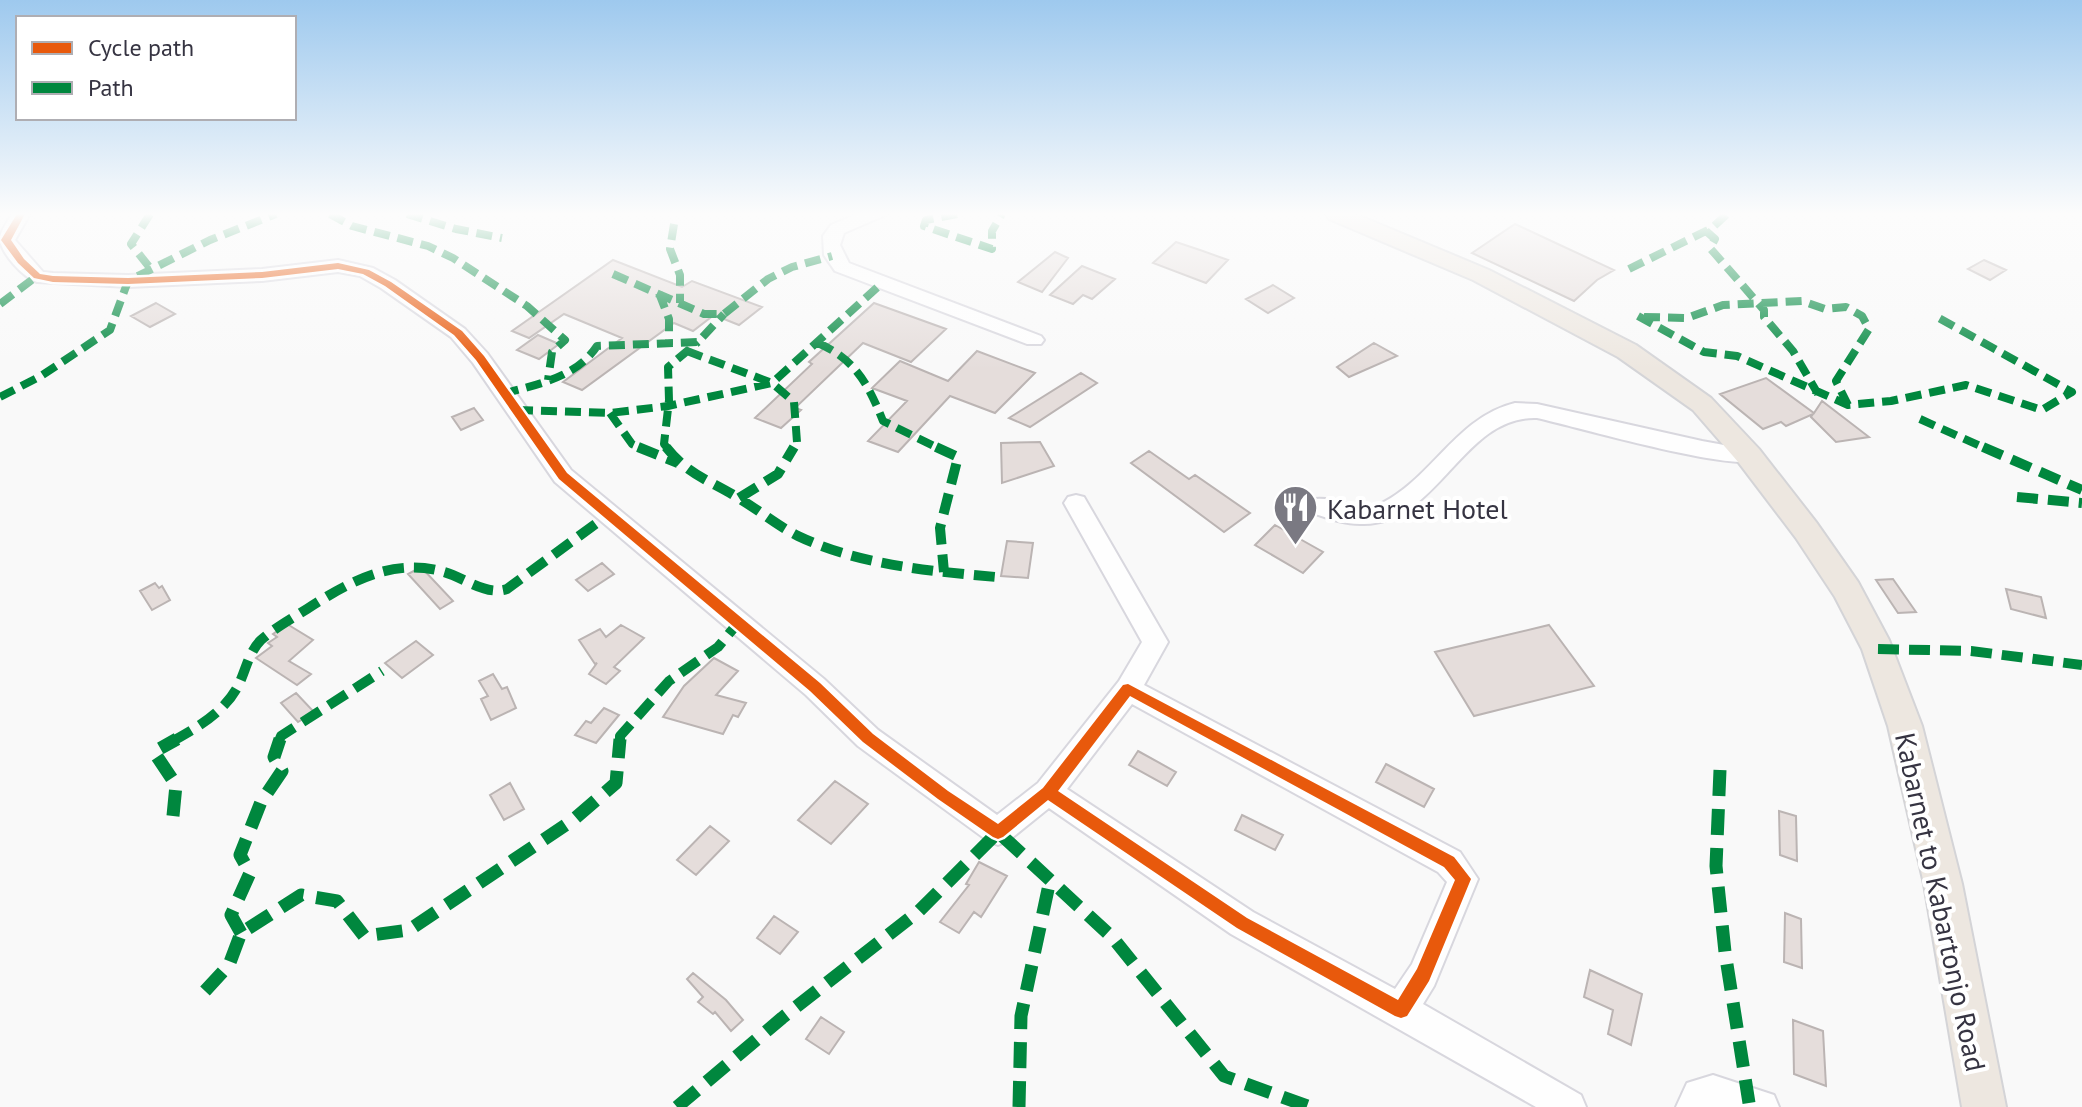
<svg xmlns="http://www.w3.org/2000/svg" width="2082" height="1107" font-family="'PT Sans',sans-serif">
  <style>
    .building { fill: #e5dddb; stroke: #bbb4b3; stroke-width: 2 }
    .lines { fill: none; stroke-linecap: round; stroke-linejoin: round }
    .minor-casing { stroke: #d8d7de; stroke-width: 4 }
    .major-casing { stroke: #d4d4d7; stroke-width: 4 }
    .minor { fill: #fefefe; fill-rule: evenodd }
    .major { fill: #ede7e0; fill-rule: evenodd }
    .quiet-far2 { stroke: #00873e; stroke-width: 8; stroke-dasharray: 16 8; stroke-linecap: butt }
    .quiet-far1 { stroke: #00873e; stroke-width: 10; stroke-dasharray: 21 10; stroke-linecap: butt }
    .quiet { stroke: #00873e; stroke-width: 13; stroke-dasharray: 26 13; stroke-linecap: butt }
    .cycleway-casing { stroke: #fff; stroke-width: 5 }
    .cycleway { fill: #e8590c; fill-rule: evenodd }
    .labels { text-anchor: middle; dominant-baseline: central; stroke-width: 8; stroke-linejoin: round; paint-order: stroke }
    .poi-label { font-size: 28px; fill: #363442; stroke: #fff; text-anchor: start }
    .street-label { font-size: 28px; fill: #363442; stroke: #fff }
  </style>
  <rect width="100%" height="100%" fill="#f9f9f9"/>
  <path class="building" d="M1515 224 1560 245 1614 270 1597 280 1574 301 1472 253Z
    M1176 242 1200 250 1228 260 1206 283 1153 263Z
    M1055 252 1068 258 1042 292 1018 282Z
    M613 260 682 287 692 281 762 307 739 325 714 315 693 331 674 323 582 390 563 382 622 338 564 314 529 338 512 331Z
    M1984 260 2006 270 1990 280 1968 269Z
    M1082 266 1115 279 1092 299 1083 295 1073 304 1050 295Z
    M1273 285 1294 298 1268 313 1246 299Z
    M156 303 175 314 150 327 131 316Z
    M874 303 946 329 911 362 863 343 795 408 801 410 781 428 755 418 812 364 809 362Z
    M538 335 559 344 539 359 517 350Z
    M1374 343 1397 356 1349 377 1337 367Z
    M977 351 1035 373 995 413 950 396 898 452 868 441 907 401 872 388 900 361 948 381Z
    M1081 373 1097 383 1030 427 1009 418Z
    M1766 378 1814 413 1822 401 1869 437 1836 442 1811 417 1813 414 1786 426 1781 422 1763 429 1720 394Z
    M474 408 483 420 461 430 452 417Z
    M1040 442 1054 466 1002 483 1001 443Z
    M1149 451 1189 479 1195 475 1250 513 1224 532 1131 463Z
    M1275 525 1323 552 1303 573 1255 545Z
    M1007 541 1033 543 1028 578 1001 576Z
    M602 563 614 574 588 591 576 580Z
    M421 567 453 601 440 609 408 574Z
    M1893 579 1916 612 1898 613 1876 580Z
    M155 583 159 588 162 586 170 600 152 610 140 591Z
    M2006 589 2041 597 2046 618 2011 609Z
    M287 624 313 640 289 661 311 674 297 685 256 658 272 646 268 643 277 637 273 634Z
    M621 625 644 638 614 667 620 671 606 684 589 674 597 663 595 664 579 640 600 629 606 637Z
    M1549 625 1594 686 1474 716 1435 652Z
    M416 641 433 655 402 678 385 663Z
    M714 658 738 671 716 695 746 703 738 717 733 715 723 734 663 717 684 686Z
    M493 674 502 689 507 687 516 708 491 720 481 699 488 696 479 681Z
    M296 693 314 712 298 722 281 703Z
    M604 708 619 715 596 743 575 735 586 721 591 723Z
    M1138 751 1176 772 1167 786 1129 765Z
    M1386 764 1434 789 1424 807 1376 782Z
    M835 781 868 804 831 844 798 820Z
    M510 783 524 809 504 820 490 795Z
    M1779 811 1796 816 1797 861 1780 855Z
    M1242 815 1283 835 1275 850 1235 830Z
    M710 826 729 841 696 875 677 860Z
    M979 862 1007 876 981 917 974 912 959 933 940 922 969 885 966 884Z
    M1785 913 1801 919 1802 968 1784 962Z
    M774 916 798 932 780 954 757 938Z
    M1590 970 1642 994 1631 1045 1608 1034 1613 1010 1584 997Z
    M693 973 726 1000 743 1020 731 1031 715 1012 713 1014 698 1002 703 997 687 979Z
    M821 1017 844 1032 829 1054 806 1039Z
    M1793 1020 1823 1031 1826 1086 1794 1074Z"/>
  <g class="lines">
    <defs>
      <path id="minor" d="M12 214H30L15 240 43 272 53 273 128 275 262 269 338 260 373 268 395 280 465 329 487 353 571 470 824 679 878 730 997 815 1038 783 1119 681 1142 642 1064 503 1068 497 1076 495 1084 497 1168 642 1144 685 1460 852 1478 879 1434 986 1423 1004 1581 1095 1586 1107H1536L1231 934 1049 808 1008 841 998 845 988 841 858 746 806 695 555 482 473 363 451 337 381 288 360 276 338 272 262 281 128 287 37 282C24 278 0 253 0 238 1 230 8 221 12 214ZM1132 704 1438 872 1447 882 1412 964 1395 989 1253 912 1067 789Z
        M857 214H888L844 233 840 245 849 263 1041 336 1044 340 1041 344H1027L835 271 824 255 823 236 831 225Z
        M1515 403 1537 404 1702 441 1757 451 1760 456 1757 461C1726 470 1577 427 1537 418 1463 415 1439 523 1364 524 1345 525 1327 518 1310 512L1306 506 1310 500C1333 493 1357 516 1382 503 1432 478 1457 417 1515 403Z
        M1713 1075 1774 1095 1779 1107H1676L1687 1083Z"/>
      <path id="major" d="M1326 214H1355L1489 270 1636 345 1711 398 1759 449 1816 522 1858 582 1889 640 1922 726 1962 884 2006 1107H1962L1924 884 1888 726 1862 649 1835 597 1796 538 1739 463 1693 410 1618 357 1473 280 1329 219Z"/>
    </defs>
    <use href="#minor" class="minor-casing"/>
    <use href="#major" class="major-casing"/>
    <use href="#minor" class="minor"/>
    <use href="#major" class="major"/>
    <path class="quiet-far2" d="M150 214 131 244 150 268
      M330 214 352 226 428 246 453 258 527 306 565 340 552 352 548 380
      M407 214 456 229 502 238
      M957 214 926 220 924 226 992 249V231L1002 214
      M674 224 670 249 680 275V303
      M1706 231 1715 239 1710 248 1764 310V317L1793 351 1818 394
      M1629 269 1712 228 1727 214
      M613 274 704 314H724L768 279 792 267 832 256
      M659 293 669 319V345
      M0 304 37 276
      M1638 316 1704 352 1737 356 1848 405 1891 401 1966 385 2042 410 2072 392 1939 318
      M1644 317 1687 318 1723 305 1802 301 1825 309 1846 307 1862 316 1869 329 1836 381 1848 405
      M818 343C856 360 868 384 883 421L940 449
      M687 351 772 383 794 402 797 442 793 449
      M503 394C537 384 576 378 597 346L698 342 724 314
      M0 397 41 376 110 330 128 281 210 240 276 214
      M517 410 610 413 668 406 772 383 881 284
      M610 413 632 444 643 449
      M1920 419 1987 449
      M668 449 664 444 669 400 668 367 698 342"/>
    <path class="quiet-far1" d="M638 447 678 463
      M666 447C689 476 710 480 740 499 760 511 778 526 798 536 859 565 929 571 996 577
      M936 447 958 457 940 528 944 572
      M1983 447 2082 490
      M2017 497 2082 503
      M739 498 778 474 794 447
      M1878 649 1971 651 2082 665
      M173 741C198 727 226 711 239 684 246 669 249 652 261 640 275 628 291 619 307 609 349 582 393 557 444 572 465 578 486 596 507 589L609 514
      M279 741 281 736 382 671
      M620 741V736L669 681 718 647 738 623"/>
    <path class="quiet" d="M1720 770 1716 866 1725 952 1749 1103
      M173 816 176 785 154 752 177 739
      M241 933 231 915 250 873 240 855 261 802 282 771 274 757 280 739
      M205 991 229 965 241 933 301 895 337 901 364 936 409 930 573 820 616 783 620 739
      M677 1107 782 1018 919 911 998 832 1113 938 1224 1076 1310 1107
      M1019 1107 1021 1016 1050 880"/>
    <defs>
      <path id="cycleway" d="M17 214H25L11 240 24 259 40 274 53 276 128 278 262 272 338 263 369 270 391 282 462 331 484 356 567 473 820 683 873 734 948 791 998 824 1043 788 1123 685 1128 684 1454 857 1471 879 1429 981 1407 1016 1401 1018 1395 1016 1237 928 1048 800 1003 837 998 839 993 837 938 799 863 742 810 691 559 479 476 360 454 335 385 286 363 274 338 269 262 278 128 284 53 282 34 278 18 263 1 240ZM1130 696 1444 867 1455 880 1417 969 1398 1000 1247 918 1058 791Z"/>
    </defs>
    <use href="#cycleway" class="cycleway-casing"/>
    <use href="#cycleway" class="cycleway"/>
  </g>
  <linearGradient id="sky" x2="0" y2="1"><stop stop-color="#9ec9ee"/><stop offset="0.58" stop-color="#fcfcfc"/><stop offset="1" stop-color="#fcfcfc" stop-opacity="0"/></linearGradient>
  <rect width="2082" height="369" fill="url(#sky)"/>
  <defs>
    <symbol id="restaurant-pin" viewBox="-11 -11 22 30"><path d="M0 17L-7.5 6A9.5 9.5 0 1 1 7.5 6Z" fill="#7a7982" stroke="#fff"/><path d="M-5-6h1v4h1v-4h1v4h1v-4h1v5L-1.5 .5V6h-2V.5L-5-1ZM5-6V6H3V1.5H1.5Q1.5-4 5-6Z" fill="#fff"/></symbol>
  </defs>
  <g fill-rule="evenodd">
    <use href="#restaurant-pin" x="1270" y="482" width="51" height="69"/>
  </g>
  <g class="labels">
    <g class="poi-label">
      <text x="1327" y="508">Kabarnet Hotel</text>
    </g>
    <g class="street-label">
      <text transform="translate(1941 902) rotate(78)">Kabarnet to Kabartonjo Road</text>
    </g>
  </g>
  <rect x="16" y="16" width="280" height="104" fill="#ffffff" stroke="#afaeb3" stroke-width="2"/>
  <rect x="32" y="42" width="40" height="12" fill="#e8590c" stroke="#afaeb3" stroke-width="2"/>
  <text x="88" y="56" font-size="24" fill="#363442">Cycle path</text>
  <rect x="32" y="82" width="40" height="12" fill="#00873e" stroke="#afaeb3" stroke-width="2"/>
  <text x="88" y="96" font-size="24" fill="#363442">Path</text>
</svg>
